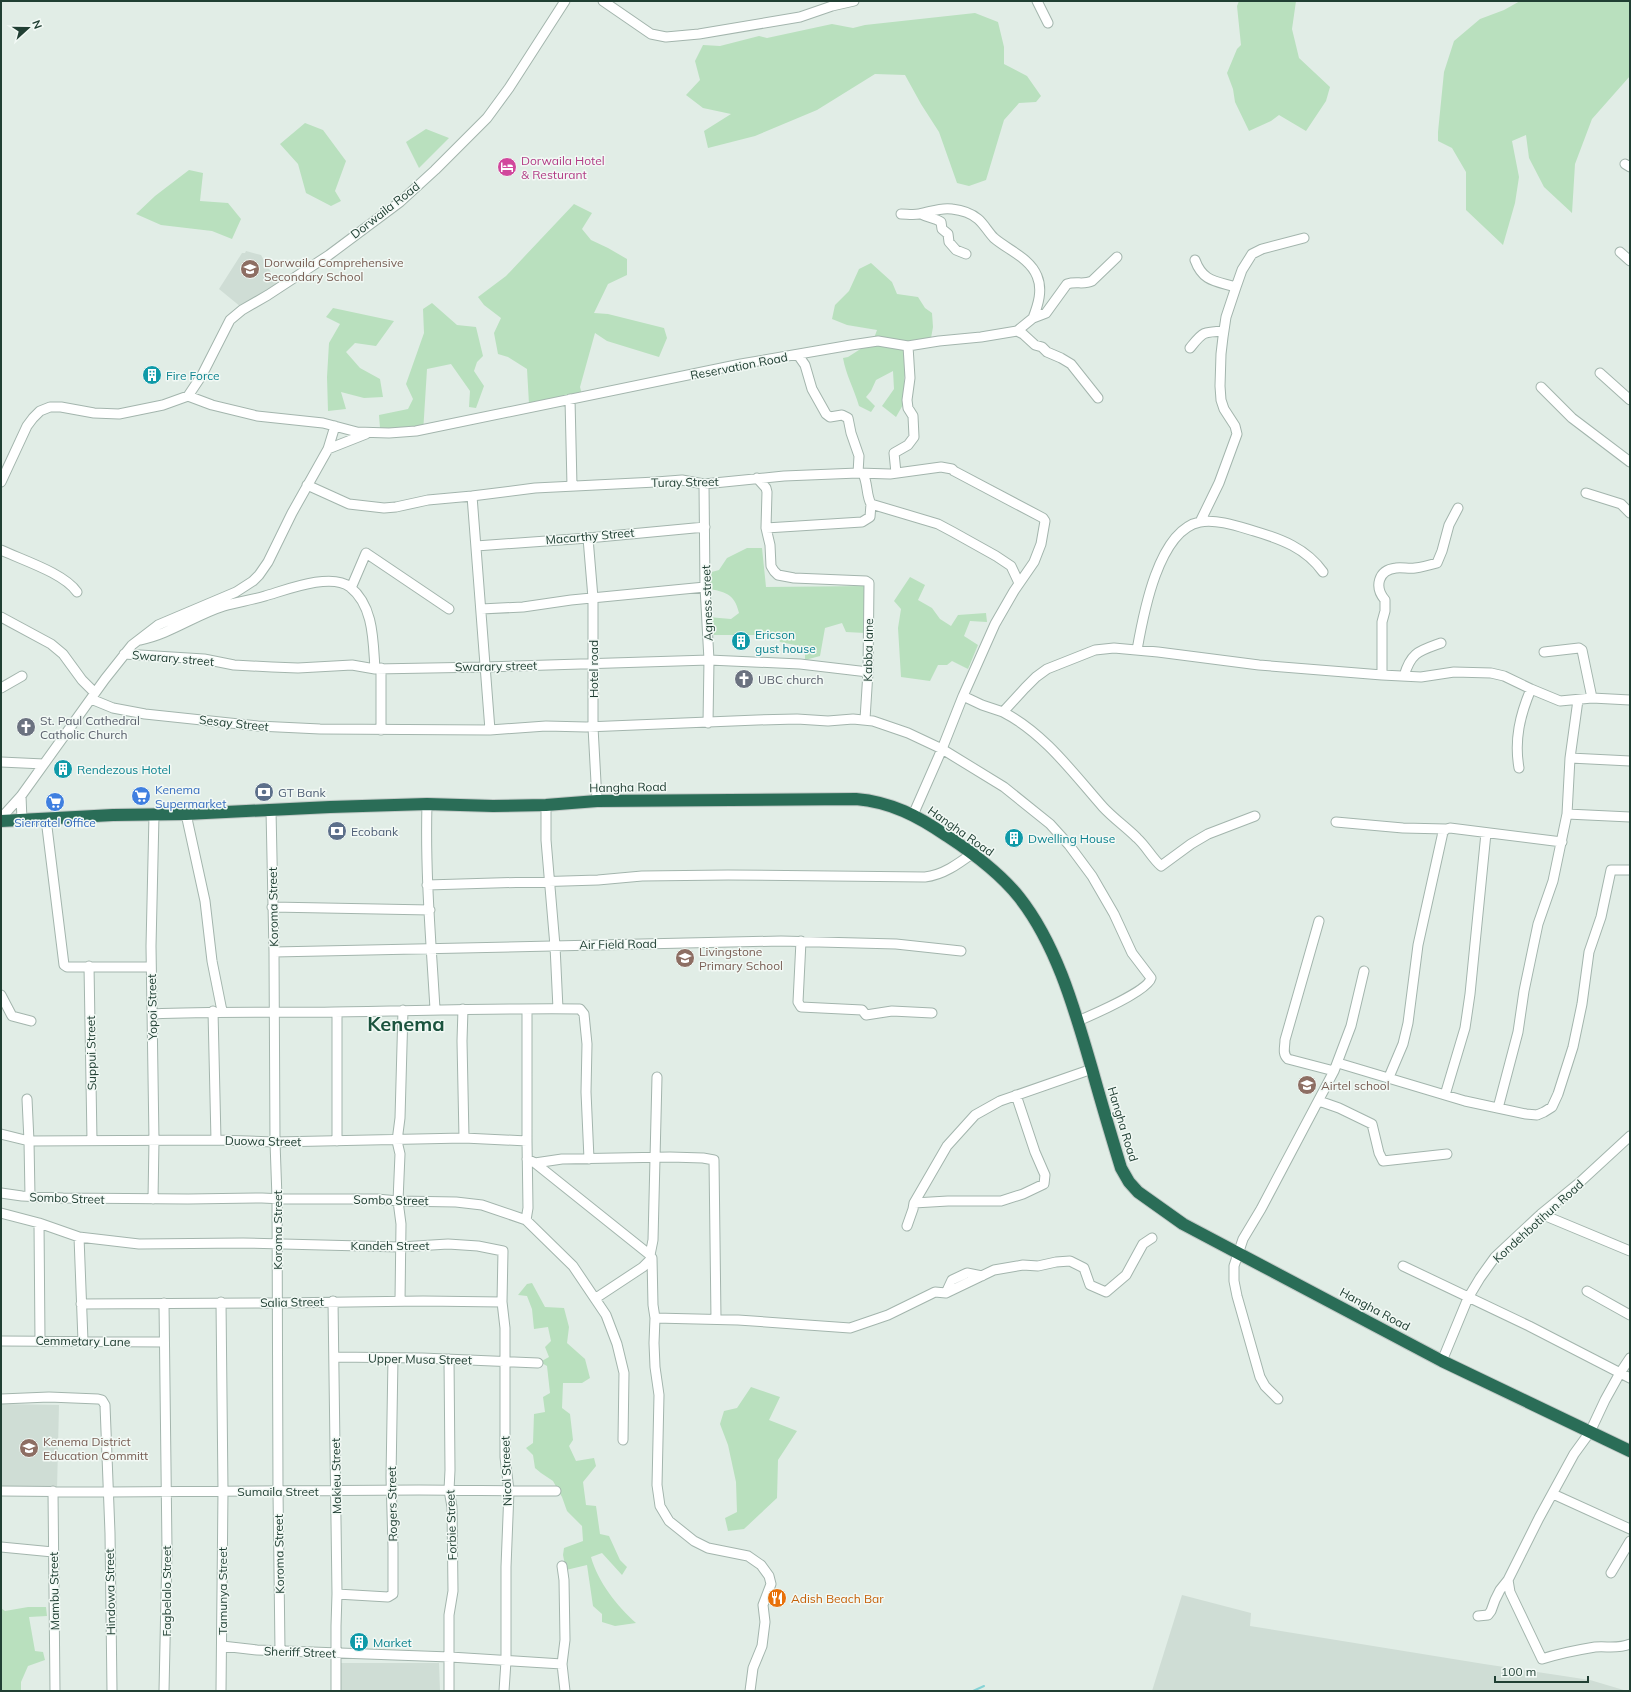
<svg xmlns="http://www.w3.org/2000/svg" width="1631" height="1692" font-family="Mulish,sans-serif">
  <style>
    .built { fill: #cfddd5 }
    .green { fill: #b9e0be }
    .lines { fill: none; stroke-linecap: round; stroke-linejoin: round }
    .stream { stroke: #86d3d6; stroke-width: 2 }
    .minor-casing { stroke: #a3b5ad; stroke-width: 11 }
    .highway-casing { stroke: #c1c9c6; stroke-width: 14 }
    .minor { stroke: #fff; stroke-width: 9 }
    .highway { stroke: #2a6d57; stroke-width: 12 }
    .labels { text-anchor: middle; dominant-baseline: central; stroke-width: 3; stroke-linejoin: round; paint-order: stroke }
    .hotel-label { font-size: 12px; fill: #b23c85; stroke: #f2f9f5; text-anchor: start }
    .street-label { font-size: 12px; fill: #203f33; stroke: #f2f9f5 }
    .education-label { font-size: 12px; fill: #785e54; stroke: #f2f9f5; text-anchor: start }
    .culture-label { font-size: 12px; fill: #0d838f; stroke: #f2f9f5; text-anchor: start }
    .worship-label { font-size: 12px; fill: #5b616d; stroke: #f2f9f5; text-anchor: start }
    .shop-label { font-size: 12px; fill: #366cbe; stroke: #f2f9f5; text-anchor: start }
    .service-label { font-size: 12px; fill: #4e5e75; stroke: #f2f9f5; text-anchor: start }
    .food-label { font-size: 12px; fill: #c56008; stroke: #f2f9f5; text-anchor: start }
    .town-label { font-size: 20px; font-weight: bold; fill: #1b533e; stroke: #f2f9f5 }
  </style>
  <rect width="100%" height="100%" fill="#e1ede6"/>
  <path class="built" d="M246 251 261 255 277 283 241 307 219 289 242 253H245Z
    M1 1404 59 1405 57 1490H1Z
    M1182 1595 1251 1613 1250 1626 1484 1664 1590 1680 1627 1691H1152Z
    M341 1663H439L440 1691H341Z"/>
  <path class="green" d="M1239 1H1296L1292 29 1299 58 1330 87 1326 101 1306 131 1279 115 1271 121 1249 131 1235 102 1233 89 1227 73 1237 49 1241 45 1237 6Z
    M1520 1H1630V76L1592 119 1575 164 1572 213 1544 187 1529 158 1526 135 1512 141 1519 177 1515 203 1503 245 1466 210V172L1452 148 1438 141V132L1444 72 1454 41 1480 19 1504 10Z
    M975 13 998 22 1004 47V64L1027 76 1041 96 1036 102 1019 103 1004 120 986 180 969 186 957 183 939 132 921 104 905 75 875 74 817 110 755 136 708 148 704 131 731 114 703 108 686 95 700 80 695 61 703 45 720 46 759 36 767 38 832 24 853 28 865 25Z
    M305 123 323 130 346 161 335 191 341 201 331 206 306 193 298 164 280 144Z
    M426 129 449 138 419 168 406 142Z
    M189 170 203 173 200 201 228 203 241 219 232 239 212 231 161 225 136 214 155 196Z
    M574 204 592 213 582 229 591 240 608 248 627 259V275L608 284 594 313 608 314 664 328 667 338 659 357 607 341 595 333 580 387 584 402 529 404 527 369 508 357 498 354 494 333 501 318 484 305 478 297 506 276Z
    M871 263 892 282 897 294 918 297 925 308 932 313 933 327 931 338 910 343 904 380V403L896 417 882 406 894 389 893 371 876 380 871 391 866 397 875 406 871 412 859 406C854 389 846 375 843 358L848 357 873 341 877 330 847 325 832 319 835 305 849 291 859 269Z
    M432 303 457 325 476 327 483 356 477 362 474 371 484 386 476 408 469 407 470 391 451 364 427 369 423 433 380 428 379 415 408 409 413 399 406 384 424 333 423 309Z
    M333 308 394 321 376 346 355 343 346 352 360 368 380 379 383 397 364 398 341 392 346 409 328 411 327 377 329 343 340 324 326 317Z
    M747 548H762L766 587 867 586 865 633 846 632 842 623 825 628 820 656 805 660V647L780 642 777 635H708V617L731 619 739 613C734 592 725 593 707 588L708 573 719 570 727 558Z
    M910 577 925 585 918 600 932 608 940 619 951 626 958 615 986 613 987 622 970 621 964 636 978 645 968 669 952 661 947 665H938L930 681 901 677 898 628 901 609 894 601Z
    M532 1283 545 1307 564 1308 569 1327 567 1343 585 1359 590 1378 582 1383H563L562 1408 570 1414 573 1440 569 1446 576 1461 594 1458 596 1466 583 1482 586 1505 596 1506 600 1534 609 1536 620 1560 627 1567 622 1575 602 1553 591 1557C598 1582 617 1606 636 1623L615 1626 602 1622V1614L593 1606 587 1565 566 1570 563 1555 564 1548 583 1541 582 1526 567 1511 562 1497 553 1481 541 1473 535 1468 533 1455 526 1448 533 1443 534 1414 545 1412 543 1397 550 1393 547 1366 540 1362 549 1357 545 1347 551 1341 548 1327 534 1329 532 1309 527 1296 518 1295 527 1284Z
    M751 1387 780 1397 769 1420 797 1431 778 1460 777 1498 744 1529 728 1531 725 1518 737 1512 736 1482 728 1445 720 1424 724 1411 737 1408Z
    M28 1607H46L47 1616 29 1617 35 1651 43 1652 45 1660 28 1666 21 1682V1691H1V1608L5 1611Z"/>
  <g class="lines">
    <path class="stream" d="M973 1691 984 1686"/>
    <defs>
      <path id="minor" d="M603 1 651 34 666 37 699 34 800 17 832 6 854 1
        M1037 1 1048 23
        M1625 164 1630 167
        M901 214C907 214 913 215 919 214 931 212 940 207 952 209 961 210 971 213 978 219 984 224 988 232 994 238 1008 250 1030 258 1037 276 1043 290 1038 305 1033 318
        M921 214C929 218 935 218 941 222L942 229 948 234 949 242 956 250 966 254
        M1620 252 1630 261
        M1195 260C1203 282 1216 281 1236 287
        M1017 331 1023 334 1035 345 1042 347 1047 352 1061 358 1071 364 1098 398
        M1190 348C1203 332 1202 332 1224 331
        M798 355 805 365 812 389 826 414 830 417 842 415 848 418 851 433 859 456 858 473
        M1600 373 1630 400
        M1541 387 1572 418 1630 462
        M188 396 202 375 230 320 242 310 268 295 329 255 400 202 435 170 487 118 509 88 565 1
        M570 399 572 486
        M328 449 366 434
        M896 473 894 453 908 445 914 437 913 416 908 408 907 400 910 378 908 346
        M863 474C868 483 866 495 871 504L938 524 953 532 996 556 1011 566 1019 583
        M757 478 766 488 767 492 766 528 770 545 771 566 774 571 778 575 794 578 866 581 869 583 868 672 865 719
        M1 482 27 426 33 418 40 411 50 407H61L94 413 119 414 163 405 188 396 212 405 257 416 323 423 357 432 389 433 416 431 741 364 851 345 878 341 908 346 939 341 981 337 1017 331 1033 318 1046 313 1067 284C1076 281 1084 285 1092 281L1117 257
        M704 484 705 587 709 660 708 723
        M307 485 349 504 384 508 396 507 428 500 472 496 535 488 656 482 682 480 704 484 784 476 858 473 890 474 941 467 952 469 954 471 1043 518 1045 521 1041 544 1034 562 1014 591 995 624 963 696
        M1586 493 1621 504 1630 513
        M472 496 490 730
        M1200 522 1219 483 1237 434 1235 426 1224 409 1221 400 1220 386 1221 354 1223 337 1226 317 1236 287 1242 270 1252 254 1262 249 1304 238
        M766 528 862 522 870 517 871 504
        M588 538 593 598V727L597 801
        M476 546 588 538 705 527
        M1 550C22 560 64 573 77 592
        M351 588 366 553 449 609
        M481 609 523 607 571 600 705 587
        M1 617 51 644 63 654 82 680 95 693
        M140 640C170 634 195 615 224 606 237 602 252 600 265 596 286 590 331 572 350 587 374 606 373 641 375 669
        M1137 650C1143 616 1158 530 1200 522 1217 519 1237 526 1254 531 1281 539 1306 548 1323 572
        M1544 652 1579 648 1582 650 1592 698
        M124 654 204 659 234 665 272 667 298 668 352 665 375 669 485 667 709 660 800 664 868 672
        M1382 675V622L1385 611V600C1374 587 1378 570 1396 568 1402 567 1409 569 1415 568 1423 567 1430 565 1437 563L1442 551 1449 525 1458 508
        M1404 676C1411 652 1419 651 1441 643
        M1 688 22 676
        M91 699 113 708 145 714 258 726 320 729 490 730 546 726 586 727 757 720 797 719 828 721 853 719 873 721 908 733 942 749 1004 787 1050 824 1069 845 1092 876 1114 914 1132 953 1151 978C1148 991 1092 1015 1078 1021
        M1003 712C1044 733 1073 773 1103 807 1113 818 1126 827 1137 838 1146 846 1152 858 1161 866L1191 844 1208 834 1255 816
        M381 730V668
        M1570 758 1630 761
        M1 762 44 764
        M1519 768C1514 740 1520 715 1531 689
        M21 796 22 820
        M427 804C425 872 431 941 435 1009
        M546 805V840L555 946 558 1009
        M271 810 274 952 275 1142 277 1198 278 1491 280 1650
        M186 814 205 901 212 961 222 1011
        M1567 814 1630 817
        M913 815 942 749 963 696 982 705 1003 712 1025 688 1036 677 1047 669 1095 650 1114 648 1158 652 1259 665 1382 675 1421 677 1454 672 1491 673 1504 676 1531 689 1560 701 1592 698 1630 700
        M1 818 21 796 105 679 132 645 158 625 236 592 253 581 259 575 268 562 292 513 328 449 335 426
        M46 819 64 965 67 967H151
        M1336 822 1403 828 1446 829 1450 828 1562 842
        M427 885 598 880 642 876 728 875 925 877C943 875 958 864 973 853
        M272 907 430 910
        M1319 921 1285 1040C1285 1047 1282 1054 1288 1059L1334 1071
        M801 941 798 1002 801 1007 862 1010 866 1015 892 1011 932 1013
        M274 952 781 941 896 944 961 951
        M89 966 92 1140
        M1 995 12 1016 31 1021
        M463 1009 462 1041 464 1138
        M213 1011 216 1140
        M337 1012V1141
        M153 1014C213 1011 274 1013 334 1012 416 1011 498 1008 580 1009L584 1014 587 1044 586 1092 589 1159
        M1338 1063 1465 1101 1526 1114 1537 1115 1544 1112 1552 1107 1558 1094 1573 1047 1582 1004 1589 952 1601 917 1611 870H1630
        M657 1077 653 1240 650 1255 652 1258 653 1305 655 1318 654 1343 655 1367 659 1395 657 1485 660 1506 669 1521 694 1541 708 1548 748 1556 761 1565 769 1576 771 1584 763 1605 765 1622 762 1646 753 1668 750 1691
        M1389 1077 1403 1044 1408 1023 1418 945 1443 832 1446 829
        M1445 1095 1465 1028 1470 994 1486 833
        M27 1099 29 1141 30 1196
        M1319 1101 1339 1108 1372 1124 1379 1153 1383 1161 1447 1154
        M1498 1108 1518 1032 1524 991 1538 924 1553 881 1567 814 1570 758 1578 700
        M1 1134 29 1141 216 1140 275 1142 464 1138 527 1141
        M527 1159 535 1163 562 1159 670 1157 703 1158 714 1160 716 1319
        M535 1163 650 1255
        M1 1193 22 1196 63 1198 188 1199 262 1198 283 1199H377L398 1201 456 1202 482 1205 526 1220 573 1266 606 1315 617 1344 624 1373 623 1440
        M153 1199 154 1140 151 946 154 815
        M914 1203 948 1201H1001L1023 1194 1044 1184 1045 1175 1035 1152 1016 1095
        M1 1213 39 1223 79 1237 139 1244 243 1243 400 1247 448 1244 478 1246 503 1251 502 1302 505 1328V1457L509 1491 506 1567V1661L504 1691
        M1541 1214 1630 1251
        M526 1220 528 1208 527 1141V1009
        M39 1223 40 1340
        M907 1226 913 1209 914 1203 947 1146 975 1115 1000 1101 1092 1069
        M79 1237 83 1341
        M1403 1266 1529 1326 1630 1378
        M1587 1291 1630 1315
        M946 1293 952 1280 967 1273 982 1276
        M596 1298 643 1267 652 1258
        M333 1301 337 1594 336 1626V1691
        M400 1301 401 1224 398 1201 400 1154 397 1141 400 1118 403 1010
        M221 1302 223 1491 221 1691
        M164 1303 167 1549 164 1691
        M81 1304 277 1303 423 1301 502 1302
        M655 1318 738 1320 850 1328 888 1315 935 1292 946 1293 994 1270 1023 1265 1038 1266 1056 1262 1070 1261 1084 1268 1090 1285 1106 1292 1126 1275 1143 1244 1152 1238
        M1 1341 164 1342
        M334 1357 422 1358 538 1363
        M449 1359 450 1470 449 1490 452 1507 453 1591 449 1615V1691
        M1442 1361 1468 1298 1480 1278 1495 1257 1541 1214 1579 1183 1630 1136
        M1 1399 49 1397 98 1399 102 1400 105 1405 110 1533 112 1691
        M1278 1399 1265 1386 1260 1377 1237 1296 1234 1281V1266L1243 1239 1261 1209 1334 1071 1351 1026 1364 971
        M1 1491 108 1492 419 1490 556 1491
        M53 1491 55 1691
        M1553 1494 1630 1529
        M1 1547 53 1552
        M562 1566 564 1580 565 1640 562 1664 565 1691
        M1611 1573 1630 1541
        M1508 1580 1510 1592 1542 1659C1560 1653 1577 1650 1595 1647 1607 1646 1619 1649 1630 1644
        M337 1594 388 1597 393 1594V1547L391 1477 393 1358
        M1478 1616 1488 1615 1491 1611 1495 1600 1500 1590 1508 1580 1539 1518 1574 1454 1590 1432 1605 1400 1620 1373 1630 1358
        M222 1646 257 1650 450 1657 562 1664"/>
      <path id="highway" d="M1 821 113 815 186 814 330 807 427 804 493 806 546 805 597 801 856 799C891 802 918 816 947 836 973 853 999 872 1019 897 1057 945 1075 1011 1092 1069 1101 1102 1111 1135 1121 1168L1129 1182 1138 1192 1183 1224 1442 1361 1630 1451"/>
    </defs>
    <use href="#minor" class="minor-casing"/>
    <use href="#highway" class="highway-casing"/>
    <use href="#minor" class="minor"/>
    <use href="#highway" class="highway"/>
  </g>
  <defs>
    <symbol id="hotel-disc" viewBox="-11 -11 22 22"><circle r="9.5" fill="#d1479c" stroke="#f2f9f5"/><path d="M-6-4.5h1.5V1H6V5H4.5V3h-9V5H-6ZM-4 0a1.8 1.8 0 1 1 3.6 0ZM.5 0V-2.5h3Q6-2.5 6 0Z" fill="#fff"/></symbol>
    <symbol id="school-disc" viewBox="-11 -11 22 22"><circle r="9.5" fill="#8d6e63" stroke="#f2f9f5"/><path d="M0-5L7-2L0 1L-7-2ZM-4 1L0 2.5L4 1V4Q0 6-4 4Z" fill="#fff"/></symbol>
    <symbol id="building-disc" viewBox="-11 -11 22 22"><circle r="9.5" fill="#0f9aa8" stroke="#f2f9f5"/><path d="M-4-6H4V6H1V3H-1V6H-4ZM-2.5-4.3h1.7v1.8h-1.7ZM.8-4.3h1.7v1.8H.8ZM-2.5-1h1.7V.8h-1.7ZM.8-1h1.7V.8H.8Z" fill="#fff"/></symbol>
    <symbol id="church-disc" viewBox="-11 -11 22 22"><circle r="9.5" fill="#6b7280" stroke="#f2f9f5"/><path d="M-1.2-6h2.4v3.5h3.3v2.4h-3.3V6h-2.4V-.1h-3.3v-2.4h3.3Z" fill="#fff"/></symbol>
    <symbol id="bank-disc" viewBox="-11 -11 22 22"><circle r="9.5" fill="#5c6f8a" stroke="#f2f9f5"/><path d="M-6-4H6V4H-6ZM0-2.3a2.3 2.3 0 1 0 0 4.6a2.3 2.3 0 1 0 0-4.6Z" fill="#fff"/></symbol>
    <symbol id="supermarket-disc" viewBox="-11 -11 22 22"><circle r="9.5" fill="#3f7fe0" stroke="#f2f9f5"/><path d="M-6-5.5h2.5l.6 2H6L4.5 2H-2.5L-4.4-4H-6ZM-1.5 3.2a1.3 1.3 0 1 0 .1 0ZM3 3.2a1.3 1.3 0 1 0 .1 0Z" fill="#fff"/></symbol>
    <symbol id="restaurant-disc" viewBox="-11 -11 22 22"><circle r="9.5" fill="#e8710a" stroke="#f2f9f5"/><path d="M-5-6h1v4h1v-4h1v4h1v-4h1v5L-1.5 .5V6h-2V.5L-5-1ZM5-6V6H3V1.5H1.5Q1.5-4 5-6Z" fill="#fff"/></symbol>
  </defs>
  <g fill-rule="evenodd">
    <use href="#hotel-disc" x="496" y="156" width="22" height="22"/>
    <use href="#school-disc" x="239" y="258" width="22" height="22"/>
    <use href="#building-disc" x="141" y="364" width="22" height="22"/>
    <use href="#building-disc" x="730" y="630" width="22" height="22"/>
    <use href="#church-disc" x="733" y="668" width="22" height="22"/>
    <use href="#church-disc" x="15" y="716" width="22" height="22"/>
    <use href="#building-disc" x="52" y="758" width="22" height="22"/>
    <use href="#bank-disc" x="253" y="781" width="22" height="22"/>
    <use href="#supermarket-disc" x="130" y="785" width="22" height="22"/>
    <use href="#supermarket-disc" x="44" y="791" width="22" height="22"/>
    <use href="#bank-disc" x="326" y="820" width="22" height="22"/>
    <use href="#building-disc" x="1003" y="827" width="22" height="22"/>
    <use href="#school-disc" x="674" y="947" width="22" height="22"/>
    <use href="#school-disc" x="1296" y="1074" width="22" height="22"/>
    <use href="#school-disc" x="18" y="1437" width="22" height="22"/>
    <use href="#restaurant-disc" x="766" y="1587" width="22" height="22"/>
    <use href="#building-disc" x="348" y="1631" width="22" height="22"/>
  </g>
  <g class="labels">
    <g class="hotel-label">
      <text x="521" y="160">Dorwaila Hotel<tspan x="521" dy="14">&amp; Resturant</tspan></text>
    </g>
    <g class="street-label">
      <text transform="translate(385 210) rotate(-38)">Dorwaila Road</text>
      <text transform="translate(739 366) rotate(-11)">Reservation Road</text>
      <text transform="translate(685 482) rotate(-1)">Turay Street</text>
      <text transform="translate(590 536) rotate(-5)">Macarthy Street</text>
      <text transform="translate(707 603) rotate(-92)">Agness street</text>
      <text transform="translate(868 650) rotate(-89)">Kabba lane</text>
      <text transform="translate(173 658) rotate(5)">Swarary street</text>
      <text transform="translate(496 666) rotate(-1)">Swarary street</text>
      <text transform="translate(593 669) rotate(-90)">Hotel road</text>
      <text transform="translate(234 723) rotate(6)">Sesay Street</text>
      <text transform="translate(628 787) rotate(-1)">Hangha Road</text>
      <text transform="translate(961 831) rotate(35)">Hangha Road</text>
      <text transform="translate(273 907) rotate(-91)">Koroma Street</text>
      <text transform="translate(618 944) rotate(-1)">Air Field Road</text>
      <text transform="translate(152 1007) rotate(-91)">Yopoi Street</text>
      <text transform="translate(91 1053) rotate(-91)">Suppui Street</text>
      <text transform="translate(1123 1124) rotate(73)">Hangha Road</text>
      <text transform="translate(263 1141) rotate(1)">Duowa Street</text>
      <text transform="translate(67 1198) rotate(2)">Sombo Street</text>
      <text transform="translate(391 1200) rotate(1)">Sombo Street</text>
      <text transform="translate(1538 1221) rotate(-42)">Kondehbotihun Road</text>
      <text transform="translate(277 1230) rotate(-90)">Koroma Street</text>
      <text x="390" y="1245">Kandeh Street</text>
      <text transform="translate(292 1302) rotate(-1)">Salia Street</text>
      <text transform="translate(1375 1309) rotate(28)">Hangha Road</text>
      <text transform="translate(83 1341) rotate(1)">Cemmetary Lane</text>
      <text transform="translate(420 1359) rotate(1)">Upper Musa Street</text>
      <text transform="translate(506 1471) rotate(-92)">Nicol Streeet</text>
      <text transform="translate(336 1476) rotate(-91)">Makieu Street</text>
      <text x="278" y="1491">Sumaila Street</text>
      <text transform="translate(392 1504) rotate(-91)">Rogers Street</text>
      <text transform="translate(451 1525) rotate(-92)">Forbie Street</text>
      <text transform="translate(279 1554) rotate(-91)">Koroma Street</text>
      <text transform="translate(54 1591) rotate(-91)">Mambu Street</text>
      <text transform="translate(166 1591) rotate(-90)">Fagbelalo Street</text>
      <text transform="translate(222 1591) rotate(-90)">Tamunya Street</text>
      <text transform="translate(110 1592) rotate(-91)">Hindowa Street</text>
      <text transform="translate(300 1652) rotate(2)">Sheriff Street</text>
    </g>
    <g class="education-label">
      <text x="264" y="262">Dorwaila Comprehensive<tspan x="264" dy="14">Secondary School</tspan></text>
      <text x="699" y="951">Livingstone<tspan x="699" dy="14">Primary School</tspan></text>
      <text x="1321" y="1085">Airtel school</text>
      <text x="43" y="1441">Kenema District<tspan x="43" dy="14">Education Committ</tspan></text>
    </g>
    <g class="culture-label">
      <text x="166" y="375">Fire Force</text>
      <text x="755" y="634">Ericson<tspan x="755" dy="14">gust house</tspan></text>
      <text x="77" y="769">Rendezous Hotel</text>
      <text x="1028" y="838">Dwelling House</text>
      <text x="373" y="1642">Market</text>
    </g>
    <g class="worship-label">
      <text x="758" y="679">UBC church</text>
      <text x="40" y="720">St. Paul Cathedral<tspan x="40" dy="14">Catholic Church</tspan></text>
    </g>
    <g class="shop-label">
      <text x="155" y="789">Kenema<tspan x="155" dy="14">Supermarket</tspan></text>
      <text x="55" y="822" text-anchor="middle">Sierratel Office</text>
    </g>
    <g class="service-label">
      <text x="278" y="792">GT Bank</text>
      <text x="351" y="831">Ecobank</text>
    </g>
    <g class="food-label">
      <text x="791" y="1598">Adish Beach Bar</text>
    </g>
    <g class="town-label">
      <text x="406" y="1023">Kenema</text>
    </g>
  </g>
  <rect width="1631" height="1692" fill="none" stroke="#203f33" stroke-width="4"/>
  <g transform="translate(28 28) rotate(69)" stroke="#f2f9f5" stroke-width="3" paint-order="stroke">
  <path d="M0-3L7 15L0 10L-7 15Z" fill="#203f33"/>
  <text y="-6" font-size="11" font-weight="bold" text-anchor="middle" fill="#203f33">N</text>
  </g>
  <path d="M1495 1676v6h93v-6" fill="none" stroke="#203f33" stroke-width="2"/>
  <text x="1501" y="1676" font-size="12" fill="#203f33" stroke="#f2f9f5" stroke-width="3" paint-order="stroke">100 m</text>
</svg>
